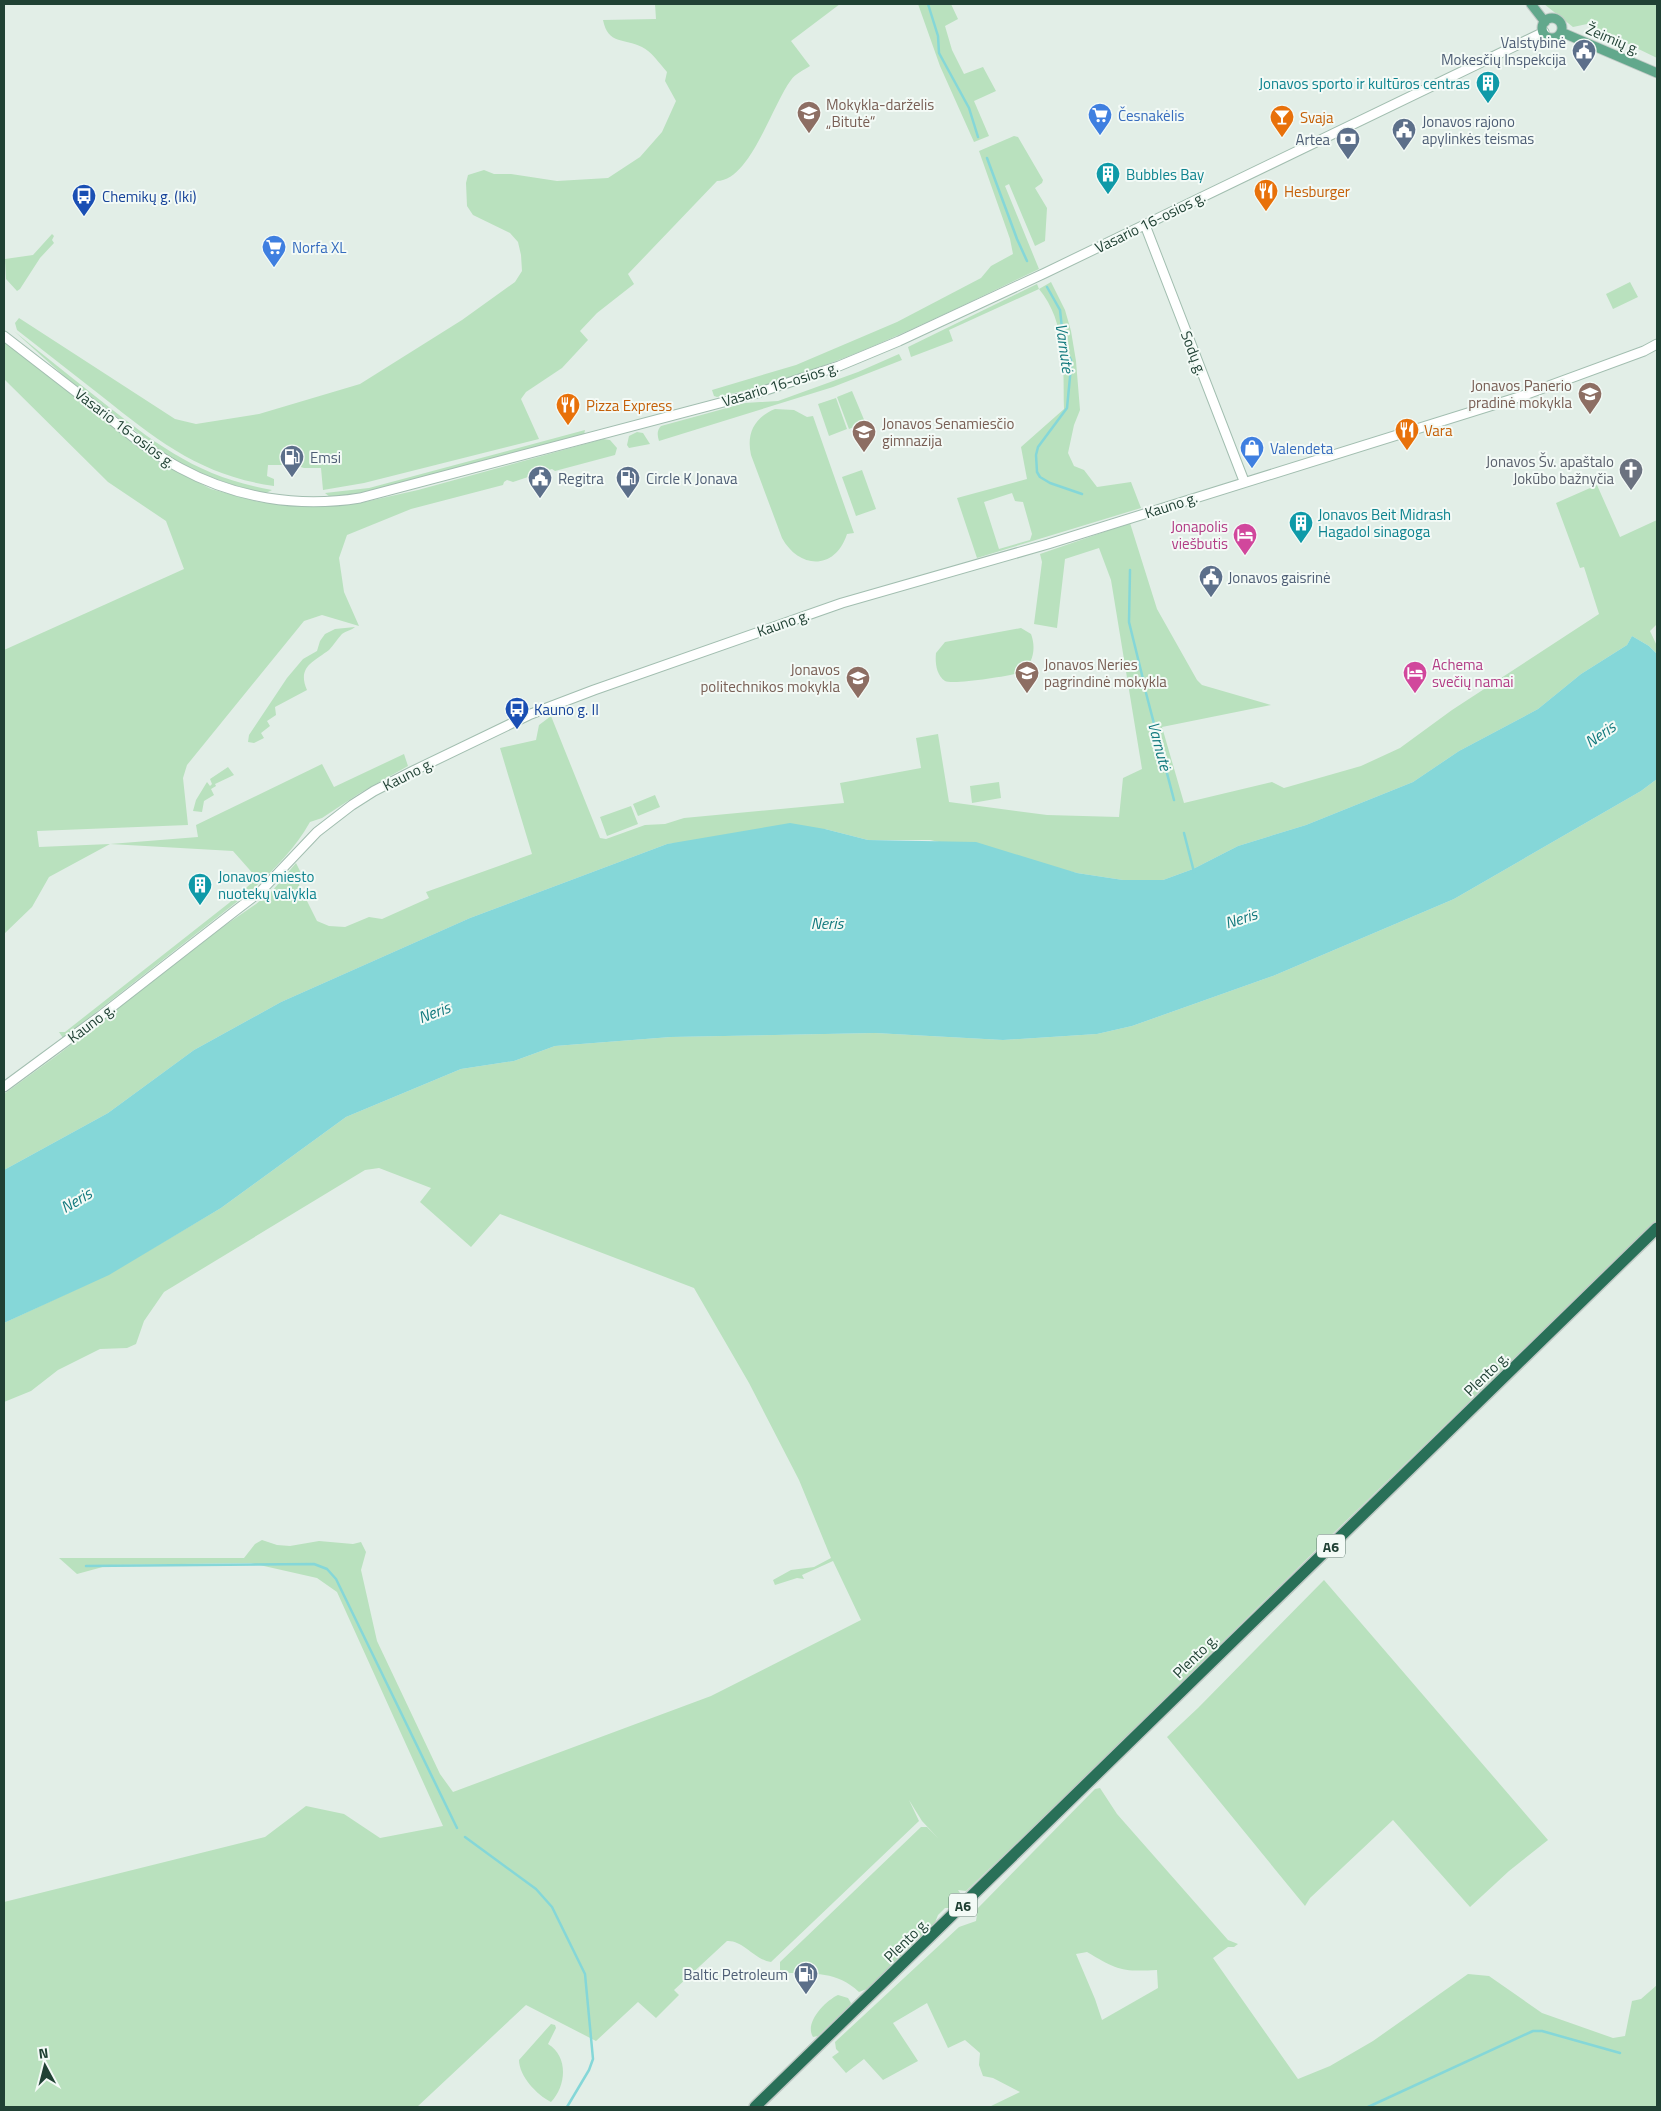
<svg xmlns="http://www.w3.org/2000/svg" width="1661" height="2111" font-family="'Titillium Web',sans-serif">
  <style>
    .green { fill: #b9e1be; fill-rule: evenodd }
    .water { fill: #85d7d8 }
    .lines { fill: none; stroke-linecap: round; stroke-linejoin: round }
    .stream { stroke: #85d7d8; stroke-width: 2.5 }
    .secondary-casing { stroke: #a2beb0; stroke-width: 11 }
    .primary-casing { stroke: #c1cac6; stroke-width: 11 }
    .highway-casing { stroke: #c1cac6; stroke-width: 14 }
    .secondary { stroke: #fff; stroke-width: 9 }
    .primary { stroke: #62a88c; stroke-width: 9 }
    .highway { stroke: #297058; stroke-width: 11 }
    .labels { text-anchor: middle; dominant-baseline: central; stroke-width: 4; stroke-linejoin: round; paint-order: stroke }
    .shield { fill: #f3faf6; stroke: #5f786e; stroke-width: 1 }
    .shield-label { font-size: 14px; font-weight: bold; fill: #204134 }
    .street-label { font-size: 15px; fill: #204134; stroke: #f3faf6 }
    .service-label { font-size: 15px; fill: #4e5e75; stroke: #f3faf6; text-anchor: start }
    .culture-label { font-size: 15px; fill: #0d838f; stroke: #f3faf6; text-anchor: start }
    .education-label { font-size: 15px; fill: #785e54; stroke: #f3faf6; text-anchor: start }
    .shop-label { font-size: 15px; fill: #366cbe; stroke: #f3faf6; text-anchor: start }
    .food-label { font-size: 15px; fill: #c56008; stroke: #f3faf6; text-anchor: start }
    .transit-label { font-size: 15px; fill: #164399; stroke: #f3faf6; text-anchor: start }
    .worship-label { font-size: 15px; fill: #5b616d; stroke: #f3faf6; text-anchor: end }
    .hotel-label { font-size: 15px; fill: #b23c85; stroke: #f3faf6; text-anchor: end }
    .water-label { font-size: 16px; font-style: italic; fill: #137a7e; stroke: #f3faf6 }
  </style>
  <rect width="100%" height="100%" fill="#e2eee7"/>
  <path class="green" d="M655 4H840L791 41 810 66C804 70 795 74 791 80 772 105 750 181 717 181L628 274 634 284 597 313 580 331 588 340 562 368 526 392 521 399 539 439 364 483 323 490 321 468H304L294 465H268L267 476 274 479V486C202 476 158 441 104 398 75 375 46 353 17 330L15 323 19 318 175 419 196 424 259 414 360 384 462 320 515 282 522 271 521 255 518 242 510 233 473 215 467 206 466 183 468 175 484 170 494 174H511L557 181 608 178 640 157 662 132 676 101 665 81 667 72C660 64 651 51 642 47 624 38 608 45 603 20L656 19Z
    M918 4H951L958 19 945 26 952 50 964 74 983 67 996 91 974 101 989 136 974 142 940 66Z
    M1544 4H1657V58L1587 24 1573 27Z
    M1014 136 1018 137 1043 180 1042 183 1035 188 1047 208 1045 241 1035 246 1009 184 1005 186 1039 269C935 318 831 373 717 397L714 396 712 390 796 365 897 322 981 278 991 266 1013 254 1010 239 979 151Z
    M52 234 54 236 52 240 54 243 40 258 20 289 17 291 6 279 5 259 33 255Z
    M1051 282 1065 310 1071 331 1076 361 1080 410 1074 425 1068 453 1074 466 1084 470 1097 487 1131 482 1141 508 977 558 957 498 1027 479 1021 447 1064 409C1063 368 1067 323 1039 289L949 330 953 341 911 357 908 347 1037 284 1039 289ZM1012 493 1015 501 1023 502 1032 534 1030 540 999 549 984 502Z
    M1630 282 1638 297 1613 309 1606 294Z
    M14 331C42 354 71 377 100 400 157 445 198 477 272 490L266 493C230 486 199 474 168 456L65 377Z
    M4 342 160 463 211 489 259 502 304 506 360 503 418 490 603 439 610 440 617 448 615 455 555 471 552 469 513 482 507 480 504 482 503 485 411 509 347 535 339 558 344 592 359 626 322 615 304 621 187 765 183 778 188 825 37 831 39 847 110 844 198 837 196 825 322 764 334 787 404 754 408 766 360 793 322 818 310 822C295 849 274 869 252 890L63 1038 59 1032H65L229 903 257 878 233 851 110 844 49 877 32 907 4 934V650L184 569 166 521 108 482 4 379Z
    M899 354 902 360 833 387 659 441C657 435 657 430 661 426L745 403 778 401 858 372Z
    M852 391 865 422 849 429 837 397Z
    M836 398 847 429 829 436 818 404Z
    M775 409 794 410 807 417 813 416 854 533 847 534C835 571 799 569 782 538L751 455C746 433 755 417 775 409Z
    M585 430 584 435 366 492 330 497 325 493 369 488Z
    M637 432 643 433 650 444 629 448 627 445 629 436Z
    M862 470 876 509 856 516 842 477Z
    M1597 485 1620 537 1657 520V624L1650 631 1657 646V654L1649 646 1632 636 1627 645 1581 674 1538 709 1459 751 1413 782 1306 825 1238 846 1193 869 1163 880H1123L1077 873 930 840H868L825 829 667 844 470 918 281 1002 194 1050 108 1113 4 1170V1094L59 1054 224 926 256 904 273 890 296 863 302 875 299 885 317 921 329 926 345 927 369 917 382 919 429 898 426 892 532 854 500 748 536 740 539 725 551 716 600 838 606 839 645 825 665 824 684 818 844 803 840 783 921 768 916 738 938 734 949 802 1047 815 1119 817 1123 778 1142 769 1111 580 1099 548 1065 559 1057 628 1034 624 1042 562 1040 554 1130 523 1157 609 1197 680 1202 685 1271 705 1162 727 1184 803 1272 782 1284 788 1361 766 1400 748 1452 710 1599 614 1584 567 1580 568 1556 503Z
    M355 627C352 630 346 631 342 634 337 639 334 645 329 650 313 662 297 667 307 690L275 707 276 715 267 721 270 726 261 733 264 738 254 743 248 742 249 735 287 678 303 659 317 651 320 641 325 634 335 629Z
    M1021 628 1031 634C1036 647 1034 664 1021 672 1012 676 953 685 945 681 936 675 935 662 936 653L945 642Z
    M228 767 234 775 215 784 216 786 211 789 214 795 204 801 202 812 193 811 196 800 207 782 210 786 212 784 210 779Z
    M1657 779V1220L1320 1546 1075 1787 966 1891 958 1890 962 1896 960 1900 951 1908H945L938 1915 934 1925 867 1989 859 1992C837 1971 814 1974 786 1973L780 1970V1962L921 1827H927L938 1838 922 1821 909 1800 919 1821 771 1962C755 1960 743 1940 727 1941L674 1990 679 1995 656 2018 638 2002 596 2041 526 2005 417 2107H4V1902L265 1837 306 1806 344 1814 380 1838 443 1826 337 1592 317 1578 251 1563 110 1565 77 1574 59 1558H244L255 1544 262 1540 277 1545 290 1546 319 1541 353 1544 361 1542 366 1552 361 1570 377 1641 440 1774 453 1792 711 1696 861 1620 833 1561 802 1575 804 1579 797 1578 775 1585 773 1580 791 1570 814 1567 831 1558 799 1480 749 1383 694 1288 500 1214 471 1247 420 1202 431 1188 379 1168 365 1170 164 1292 144 1321 136 1344 127 1348 100 1349 58 1370 31 1391 4 1402V1323L109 1274 221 1208 346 1117 461 1069 514 1061 555 1046 671 1037 875 1033 1003 1040 1097 1034 1132 1026 1273 976 1454 899 1641 791Z
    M999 782 1001 798 972 803 970 786Z
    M655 795 660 807 638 816 633 804Z
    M631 806 638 824 607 836 600 817Z
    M1324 1580 1548 1840 1509 1871 1470 1907 1393 1820 1310 1898 1305 1906 1167 1737 1198 1708Z
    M1100 1788 1117 1814 1228 1940 1238 1944 1234 1947H1228L1213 1958 1298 2079 1330 2066 1373 2041 1468 1974 1489 1976 1542 2013 1613 2038 1625 2036 1632 2001 1641 1999 1657 1985V2107H989L1020 2092 993 2078 983 2076 979 2065 980 2053 965 2040 948 2048 927 2003 893 2023 918 2061 883 2080 864 2059 846 2073 832 2057 839 2052 836 2049 835 2042 959 1927 976 1921 978 1908 1095 1789ZM1087 1952C1117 1970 1122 1972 1157 1970L1158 1988 1102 2020 1095 1999 1076 1954Z
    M838 1995 848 1998 851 2003 850 2005 818 2036 813 2037C804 2023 825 2001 838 1995Z
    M551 2024 555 2025 556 2028 548 2044C569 2057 566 2086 551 2102 537 2095 519 2076 519 2060Z"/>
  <path class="water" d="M1632 636 1649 646 1657 654V779L1641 791 1454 899 1273 976 1132 1026 1097 1034 1003 1040 875 1033 671 1037 555 1046 514 1061 461 1069 346 1117 221 1208 109 1275 4 1323V1170L108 1113 194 1050 281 1002 470 918 667 844 790 823 825 829 868 840 976 842 1077 873 1123 880H1163L1193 869 1238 846 1306 825 1413 782 1459 751 1538 709 1581 674 1627 645Z"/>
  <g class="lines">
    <path class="stream" d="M928 4 938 36 939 53 969 108 978 137
      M987 158 1017 239 1027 261
      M1047 287 1060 310 1064 347 1071 360V367L1067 408 1038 447 1036 455 1037 472 1040 477 1050 483 1082 494
      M1130 570 1129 622 1143 679
      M1146 693 1174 800
      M1184 833 1194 872
      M86 1566 314 1564 327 1569 336 1579 457 1828
      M465 1837 536 1889 552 1907 585 1974 593 2059 589 2070 567 2107
      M1368 2107 1533 2031H1542L1620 2053"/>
    <defs>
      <path id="secondary" d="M1145 225 1244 481
        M4 336C35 360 66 384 97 408 123 429 150 452 180 468 235 498 298 508 360 498L754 394 839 366 899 341 1045 273 1544 32
        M4 1087 99 1017 235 911 261 891 317 832 352 805 374 791 415 770 531 714 594 690 842 603 1048 544 1519 397 1644 351 1657 344"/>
      <path id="primary" d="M1531 4 1545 22
        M1542 28a10 10 0 1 1 20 0a10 10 0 1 1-20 0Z
        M1561 32 1657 73"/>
      <path id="highway" d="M755 2107 1657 1228"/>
    </defs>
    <use href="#secondary" class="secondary-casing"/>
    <use href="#primary" class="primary-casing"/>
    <use href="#highway" class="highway-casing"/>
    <use href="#secondary" class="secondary"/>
    <use href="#primary" class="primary"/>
    <use href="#highway" class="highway"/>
  </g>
  <defs>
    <symbol id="civic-pin" viewBox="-11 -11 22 30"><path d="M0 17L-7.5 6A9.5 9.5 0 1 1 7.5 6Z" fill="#5c6f8a" stroke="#f3faf6"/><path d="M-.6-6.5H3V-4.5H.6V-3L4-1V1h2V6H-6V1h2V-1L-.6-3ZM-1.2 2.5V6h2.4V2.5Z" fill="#fff"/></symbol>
    <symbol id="building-pin" viewBox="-11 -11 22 30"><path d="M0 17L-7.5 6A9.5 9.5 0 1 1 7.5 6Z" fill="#0f9aa8" stroke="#f3faf6"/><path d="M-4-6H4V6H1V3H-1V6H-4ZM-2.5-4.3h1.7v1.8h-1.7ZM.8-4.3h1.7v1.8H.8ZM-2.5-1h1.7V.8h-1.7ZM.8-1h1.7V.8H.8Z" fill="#fff"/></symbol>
    <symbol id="school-pin" viewBox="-11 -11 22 30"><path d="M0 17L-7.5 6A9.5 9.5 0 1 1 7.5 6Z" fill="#8d6e63" stroke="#f3faf6"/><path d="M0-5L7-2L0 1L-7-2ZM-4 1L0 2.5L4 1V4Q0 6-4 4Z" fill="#fff"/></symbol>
    <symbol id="supermarket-pin" viewBox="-11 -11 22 30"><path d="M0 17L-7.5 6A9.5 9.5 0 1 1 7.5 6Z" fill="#3f7fe0" stroke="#f3faf6"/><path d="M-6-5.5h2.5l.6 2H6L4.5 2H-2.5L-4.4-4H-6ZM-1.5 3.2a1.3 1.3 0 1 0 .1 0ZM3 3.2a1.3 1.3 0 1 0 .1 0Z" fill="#fff"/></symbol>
    <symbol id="bar-pin" viewBox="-11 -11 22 30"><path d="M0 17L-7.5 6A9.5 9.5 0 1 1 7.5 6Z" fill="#e8710a" stroke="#f3faf6"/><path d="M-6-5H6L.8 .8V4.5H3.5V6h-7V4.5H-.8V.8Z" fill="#fff"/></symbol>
    <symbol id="bank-pin" viewBox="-11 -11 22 30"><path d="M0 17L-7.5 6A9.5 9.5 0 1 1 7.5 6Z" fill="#5c6f8a" stroke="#f3faf6"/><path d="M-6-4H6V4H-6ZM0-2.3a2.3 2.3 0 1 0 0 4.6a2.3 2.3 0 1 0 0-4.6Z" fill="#fff"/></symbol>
    <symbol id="restaurant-pin" viewBox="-11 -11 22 30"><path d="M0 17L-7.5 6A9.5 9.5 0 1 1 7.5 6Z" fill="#e8710a" stroke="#f3faf6"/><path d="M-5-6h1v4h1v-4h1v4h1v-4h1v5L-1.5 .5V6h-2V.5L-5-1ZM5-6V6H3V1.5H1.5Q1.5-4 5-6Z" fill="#fff"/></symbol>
    <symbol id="bus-pin" viewBox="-11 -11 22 30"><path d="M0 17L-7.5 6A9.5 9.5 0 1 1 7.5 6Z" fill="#1a4fb4" stroke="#f3faf6"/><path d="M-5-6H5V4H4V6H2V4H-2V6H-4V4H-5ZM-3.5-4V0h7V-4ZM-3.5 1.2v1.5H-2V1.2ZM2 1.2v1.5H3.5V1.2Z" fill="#fff"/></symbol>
    <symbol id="shop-pin" viewBox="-11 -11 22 30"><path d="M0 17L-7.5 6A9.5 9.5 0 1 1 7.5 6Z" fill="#3f7fe0" stroke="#f3faf6"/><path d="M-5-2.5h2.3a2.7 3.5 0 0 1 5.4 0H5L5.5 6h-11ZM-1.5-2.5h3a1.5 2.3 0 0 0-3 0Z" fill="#fff"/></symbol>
    <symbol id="fuel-pin" viewBox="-11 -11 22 30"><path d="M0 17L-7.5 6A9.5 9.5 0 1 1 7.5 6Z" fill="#5c6f8a" stroke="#f3faf6"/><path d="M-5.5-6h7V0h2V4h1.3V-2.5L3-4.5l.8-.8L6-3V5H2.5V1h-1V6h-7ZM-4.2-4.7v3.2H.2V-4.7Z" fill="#fff"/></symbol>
    <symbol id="church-pin" viewBox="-11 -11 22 30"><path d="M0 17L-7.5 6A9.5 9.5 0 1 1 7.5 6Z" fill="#6b7280" stroke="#f3faf6"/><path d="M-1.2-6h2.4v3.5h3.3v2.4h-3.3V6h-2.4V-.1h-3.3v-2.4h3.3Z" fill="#fff"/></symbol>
    <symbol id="hotel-pin" viewBox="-11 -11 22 30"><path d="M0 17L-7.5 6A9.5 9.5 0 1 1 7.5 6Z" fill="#d1479c" stroke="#f3faf6"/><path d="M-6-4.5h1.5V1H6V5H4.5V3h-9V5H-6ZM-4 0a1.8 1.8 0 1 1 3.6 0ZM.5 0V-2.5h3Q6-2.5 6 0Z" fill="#fff"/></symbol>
  </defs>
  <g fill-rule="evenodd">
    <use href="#civic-pin" x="1570" y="37" width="28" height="38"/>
    <use href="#building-pin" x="1474" y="69" width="28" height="38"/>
    <use href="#school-pin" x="795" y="99" width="28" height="38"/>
    <use href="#supermarket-pin" x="1086" y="101" width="28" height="38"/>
    <use href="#bar-pin" x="1268" y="103" width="28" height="38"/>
    <use href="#civic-pin" x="1390" y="116" width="28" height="38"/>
    <use href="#bank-pin" x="1334" y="125" width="28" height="38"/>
    <use href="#building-pin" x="1094" y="160" width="28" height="38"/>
    <use href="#restaurant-pin" x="1252" y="177" width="28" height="38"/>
    <use href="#bus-pin" x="70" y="182" width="28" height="38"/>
    <use href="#supermarket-pin" x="260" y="233" width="28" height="38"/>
    <use href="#school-pin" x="1576" y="380" width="28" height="38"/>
    <use href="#restaurant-pin" x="554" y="391" width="28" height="38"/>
    <use href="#restaurant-pin" x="1393" y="416" width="28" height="38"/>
    <use href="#school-pin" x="850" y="418" width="28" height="38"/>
    <use href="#shop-pin" x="1238" y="434" width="28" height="38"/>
    <use href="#fuel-pin" x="278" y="443" width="28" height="38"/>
    <use href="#church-pin" x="1617" y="456" width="28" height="38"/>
    <use href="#civic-pin" x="526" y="464" width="28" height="38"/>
    <use href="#fuel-pin" x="614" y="464" width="28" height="38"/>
    <use href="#building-pin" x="1287" y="509" width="28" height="38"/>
    <use href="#hotel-pin" x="1231" y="521" width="28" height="38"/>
    <use href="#civic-pin" x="1197" y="563" width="28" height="38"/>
    <use href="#school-pin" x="1013" y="659" width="28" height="38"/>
    <use href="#hotel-pin" x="1401" y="659" width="28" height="38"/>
    <use href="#school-pin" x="844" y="664" width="28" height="38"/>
    <use href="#bus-pin" x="503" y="695" width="28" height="38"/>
    <use href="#building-pin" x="186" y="871" width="28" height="38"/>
    <use href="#fuel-pin" x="792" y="1960" width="28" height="38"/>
  </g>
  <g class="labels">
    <g class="shield">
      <rect x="1317" y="1534.5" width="28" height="23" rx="4"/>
      <rect x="949" y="1893.5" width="28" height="23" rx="4"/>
    </g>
    <g class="shield-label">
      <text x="1331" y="1546">A6</text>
      <text x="963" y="1905">A6</text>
    </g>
    <g class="street-label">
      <text transform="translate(1613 39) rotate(23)">Žeimių g.</text>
      <text transform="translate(1150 222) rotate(-26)">Vasario 16-osios g.</text>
      <text transform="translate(1194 353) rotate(69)">Sodų g.</text>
      <text transform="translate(780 384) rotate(-17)">Vasario 16-osios g.</text>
      <text transform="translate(125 428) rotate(37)">Vasario 16-osios g.</text>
      <text transform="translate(1171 505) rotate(-18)">Kauno g.</text>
      <text transform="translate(783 623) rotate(-19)">Kauno g.</text>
      <text transform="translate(408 774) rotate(-27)">Kauno g.</text>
      <text transform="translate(91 1023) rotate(-37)">Kauno g.</text>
      <text transform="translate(1486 1374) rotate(-44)">Plento g.</text>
      <text transform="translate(1195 1656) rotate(-44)">Plento g.</text>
      <text transform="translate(906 1940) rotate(-44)">Plento g.</text>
    </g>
    <g class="service-label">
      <text x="1566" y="42" text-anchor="end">Valstybinė<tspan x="1566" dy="17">Mokesčių Inspekcija</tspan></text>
      <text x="1422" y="121">Jonavos rajono<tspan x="1422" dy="17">apylinkės teismas</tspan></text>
      <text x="1330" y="139" text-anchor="end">Artea</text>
      <text x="310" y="457">Emsi</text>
      <text x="558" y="478">Regitra</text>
      <text x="646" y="478">Circle K Jonava</text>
      <text x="1228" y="577">Jonavos gaisrinė</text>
      <text x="788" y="1974" text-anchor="end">Baltic Petroleum</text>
    </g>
    <g class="culture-label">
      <text x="1470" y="83" text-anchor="end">Jonavos sporto ir kultūros centras</text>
      <text x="1126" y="174">Bubbles Bay</text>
      <text x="1318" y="514">Jonavos Beit Midrash<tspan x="1318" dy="17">Hagadol sinagoga</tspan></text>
      <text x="218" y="876">Jonavos miesto<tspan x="218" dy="17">nuotekų valykla</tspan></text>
    </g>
    <g class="education-label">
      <text x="826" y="104">Mokykla-darželis<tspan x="826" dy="17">„Bitutė“</tspan></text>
      <text x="1572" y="385" text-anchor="end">Jonavos Panerio<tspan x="1572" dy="17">pradinė mokykla</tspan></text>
      <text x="882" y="423">Jonavos Senamiesčio<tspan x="882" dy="17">gimnazija</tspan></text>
      <text x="1044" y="664">Jonavos Neries<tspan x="1044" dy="17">pagrindinė mokykla</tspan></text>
      <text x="840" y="669" text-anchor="end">Jonavos<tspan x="840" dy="17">politechnikos mokykla</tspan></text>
    </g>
    <g class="shop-label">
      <text x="1118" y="115">Česnakėlis</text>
      <text x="292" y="247">Norfa XL</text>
      <text x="1270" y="448">Valendeta</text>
    </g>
    <g class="food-label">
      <text x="1300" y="117">Svaja</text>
      <text x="1284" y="191">Hesburger</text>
      <text x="586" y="405">Pizza Express</text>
      <text x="1424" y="430">Vara</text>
    </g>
    <g class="transit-label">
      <text x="102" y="196">Chemikų g. (Iki)</text>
      <text x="534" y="709">Kauno g. II</text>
    </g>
    <g class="worship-label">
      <text x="1614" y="461">Jonavos Šv. apaštalo<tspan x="1614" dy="17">Jokūbo bažnyčia</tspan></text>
    </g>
    <g class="hotel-label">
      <text x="1228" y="526">Jonapolis<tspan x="1228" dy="17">viešbutis</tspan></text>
      <text x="1432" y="664" text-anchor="start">Achema<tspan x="1432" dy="17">svečių namai</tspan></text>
    </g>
    <g class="water-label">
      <text transform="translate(1065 348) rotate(82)">Varnutė</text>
      <text transform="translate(1600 734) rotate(-35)">Neris</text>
      <text transform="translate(1160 746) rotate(75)">Varnutė</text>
      <text transform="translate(1241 918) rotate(-18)">Neris</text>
      <text x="827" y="923">Neris</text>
      <text transform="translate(434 1012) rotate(-21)">Neris</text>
      <text transform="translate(76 1200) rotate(-31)">Neris</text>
    </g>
  </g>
  <rect width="1661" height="2111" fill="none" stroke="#204134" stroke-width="10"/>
  <g transform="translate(45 2066) rotate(353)" stroke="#f3faf6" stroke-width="4" paint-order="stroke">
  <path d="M0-4L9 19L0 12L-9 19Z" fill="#204134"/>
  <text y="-8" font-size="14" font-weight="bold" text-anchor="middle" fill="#204134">N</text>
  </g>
</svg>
